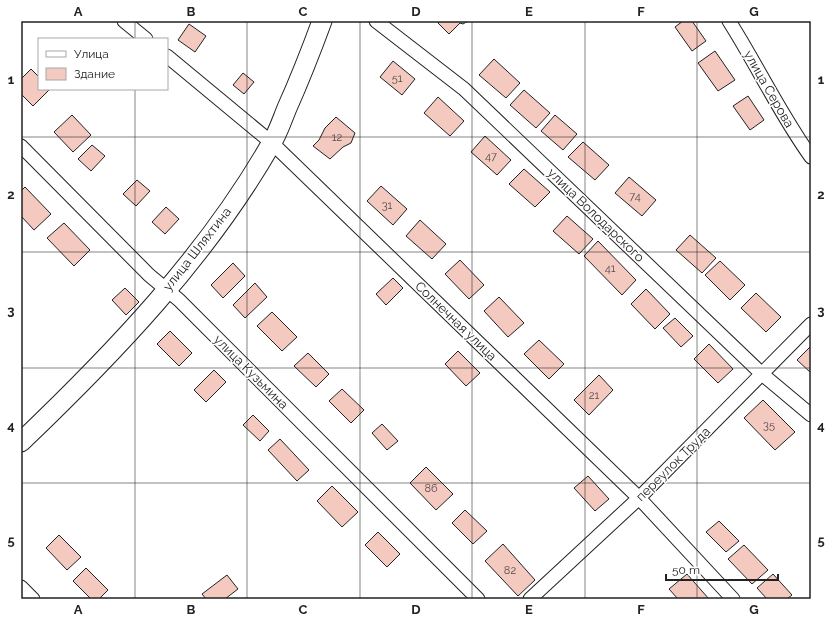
<svg xmlns="http://www.w3.org/2000/svg" width="832" height="620" font-family="Raleway,sans-serif">
  <style>
    .building { fill: #f3c9c0; stroke: #222 }
    .lines { fill: none; stroke-linecap: round; stroke-linejoin: round }
    .street-casing { stroke: #222; stroke-width: 15 }
    .secondary-casing { stroke: #222; stroke-width: 21 }
    .street { stroke: #fff; stroke-width: 13 }
    .secondary { stroke: #fff; stroke-width: 19 }
    .grid { fill: none; stroke: #222; stroke-width: 1; stroke-opacity: 0.55 }
    .labels { text-anchor: middle; dominant-baseline: central; stroke-width: 3; stroke-linejoin: round; paint-order: stroke }
    .number-label { font-size: 11px; fill: #564c4a }
    .street-label { font-size: 13px; fill: #222; stroke: #fff }
    .neatline { fill: none; stroke: #222; stroke-width: 1.5 }
    .grid-label { font-size: 13px; text-anchor: middle; font-weight: bold; fill: #222 }
  </style>
  <rect width="100%" height="100%" fill="#fff"/>
  <path class="building" d="M439 21H468L463 24 460 23 449 34 438 23Z
    M683 21H692L706 41 692 51 675 27Z
    M189 24 206 36 195 52 178 40Z
    M715 51 735 80 718 91 698 63Z
    M494 59 520 83 506 98 479 75Z
    M393 61 415 79 402 95 380 77Z
    M31 69 39 77V89H50L33 106 21 94V79Z
    M243 73 254 82 244 94 233 85Z
    M524 90 550 113 536 128 510 105Z
    M748 96 764 120 750 130 733 106Z
    M438 97 464 121 450 136 424 113Z
    M72 115 91 135 73 152 54 132Z
    M555 115 577 134 563 150 541 131Z
    M336 117 355 133 351 143 343 147 330 159 313 146 319 140 325 128Z
    M485 136 511 160 497 175 471 152Z
    M583 142 609 165 595 180 568 157Z
    M92 145 105 156 91 171 78 159Z
    M524 169 550 192 535 207 509 184Z
    M629 177 656 200 642 216 615 193Z
    M137 180 150 191 136 206 123 194Z
    M381 186 407 209 393 225 367 201Z
    M25 187 51 214 34 230 21 216V191Z
    M166 207 179 219 165 234 152 222Z
    M567 216 593 239 579 254 553 231Z
    M420 220 446 244 432 259 406 236Z
    M64 223 90 250 74 266 47 238Z
    M690 235 716 258 702 273 676 250Z
    M598 241 636 280 622 295 584 256Z
    M460 260 484 285 469 299 445 274Z
    M720 261 745 285 730 300 705 275Z
    M233 263 245 276 223 298 211 285Z
    M393 278 403 288 386 305 376 294Z
    M255 283 267 297 245 318 233 305Z
    M125 288 139 302 126 315 112 300Z
    M646 289 670 314 655 329 631 304Z
    M756 293 781 317 766 332 741 308Z
    M499 297 524 323 508 337 484 311Z
    M272 312 297 337 282 351 257 326Z
    M675 318 693 336 681 347 663 328Z
    M170 331 192 353 179 366 157 344Z
    M539 340 564 364 549 379 524 354Z
    M709 344 733 369 718 383 694 359Z
    M811 346V373L797 360Z
    M458 351 480 373 466 386 445 364Z
    M308 353 329 374 316 387 294 366Z
    M214 370 226 382 206 402 194 390Z
    M599 375 613 390 589 415 574 400Z
    M342 389 364 410 351 423 329 401Z
    M763 400 795 432 775 450 744 418Z
    M253 415 269 431 260 441 243 425Z
    M382 424 398 441 387 450 372 433Z
    M280 439 309 470 297 481 268 450Z
    M426 467 453 494 436 510 410 483Z
    M588 476 609 499 595 511 574 488Z
    M332 486 358 512 342 527 317 501Z
    M465 510 487 531 473 544 452 523Z
    M719 521 739 541 726 552 706 532Z
    M378 532 400 554 387 567 365 545Z
    M59 535 81 557 67 570 46 548Z
    M503 544 535 580 518 596 485 561Z
    M744 545 768 570 752 584 728 559Z
    M86 568 108 590 99 599H91L73 581Z
    M687 574 709 599H678L669 589Z
    M773 574 792 595 787 599H767L757 588Z
    M227 575 238 589 225 599H206L202 594Z"/>
  <g class="lines">
    <defs>
      <path id="street" d="M124 21 146 39
        M376 21 464 89 762 374 811 415
        M729 21C757 65 780 114 811 157
        M167 56 272 143 639 498 733 599
        M21 146 149 275 179 300 478 599
        M21 587 33 599
        M530 599 639 498 811 324"/>
      <path id="secondary" d="M21 442C114 353 207 256 271 144 278 133 282 120 287 108 300 79 311 51 322 21"/>
    </defs>
    <use href="#street" class="street-casing"/>
    <use href="#secondary" class="secondary-casing"/>
    <use href="#street" class="street"/>
    <use href="#secondary" class="secondary"/>
  </g>
  <path class="grid" d="M135 21V39M247 21V599M360 21V599M472 21V599M585 21V599M697 21V599M135 89V599M21 137H811M21 252H811M21 368H811M21 483H811"/>
  <g class="labels">
    <g class="number-label">
      <text x="397" y="78">51</text>
      <text x="337" y="137">12</text>
      <text x="491" y="156">47</text>
      <text x="635" y="196">74</text>
      <text x="387" y="205">31</text>
      <text x="610" y="268">41</text>
      <text x="594" y="395">21</text>
      <text x="769" y="425">35</text>
      <text x="431" y="488">86</text>
      <text x="510" y="570">82</text>
    </g>
    <g class="street-label">
      <text transform="translate(769 89) rotate(60)">улица Серова</text>
      <text transform="translate(596 215) rotate(44)">улица Володарского</text>
      <text transform="translate(197 249) rotate(-52)">улица Шляхтина</text>
      <text transform="translate(456 321) rotate(44)">Солнечная улица</text>
      <text transform="translate(251 372) rotate(45)">улица Кузьмина</text>
      <text transform="translate(673 464) rotate(-45)">переулок Труда</text>
    </g>
  </g>
  <rect width="832" height="620" fill="none" stroke="#ffffff" stroke-width="44"/>
  <rect x="38" y="38" width="130" height="52" fill="#ffffff" stroke="#a7a7a7"/>
  <rect x="46" y="51" width="20" height="6" fill="#ffffff" stroke="#a7a7a7"/>
  <text x="74" y="58" font-size="12" fill="#222222">Улица</text>
  <rect x="46" y="68" width="20" height="12" fill="#f3c9c0" stroke="#a7a7a7"/>
  <text x="74" y="78" font-size="12" fill="#222222">Здание</text>
  <path d="M666 574v6h112v-6" fill="none" stroke="#222222" stroke-width="2"/>
  <text x="672" y="574" font-size="12" fill="#222222" stroke="#ffffff" stroke-width="3" paint-order="stroke">50 m</text>
  <rect x="22" y="22" width="788" height="576" class="neatline"/>
  <g class="grid-label">
    <text x="78" y="16">A</text>
    <text x="191" y="16">B</text>
    <text x="303" y="16">C</text>
    <text x="416" y="16">D</text>
    <text x="529" y="16">E</text>
    <text x="641" y="16">F</text>
    <text x="754" y="16">G</text>
    <text x="11" y="84">1</text>
    <text x="821" y="84">1</text>
    <text x="11" y="199">2</text>
    <text x="821" y="199">2</text>
    <text x="11" y="315">3</text>
    <text x="821" y="315">3</text>
    <text x="11" y="430">4</text>
    <text x="821" y="430">4</text>
    <text x="11" y="545">5</text>
    <text x="821" y="545">5</text>
    <text x="78" y="614">A</text>
    <text x="191" y="614">B</text>
    <text x="303" y="614">C</text>
    <text x="416" y="614">D</text>
    <text x="529" y="614">E</text>
    <text x="641" y="614">F</text>
    <text x="754" y="614">G</text>
  </g>
</svg>
